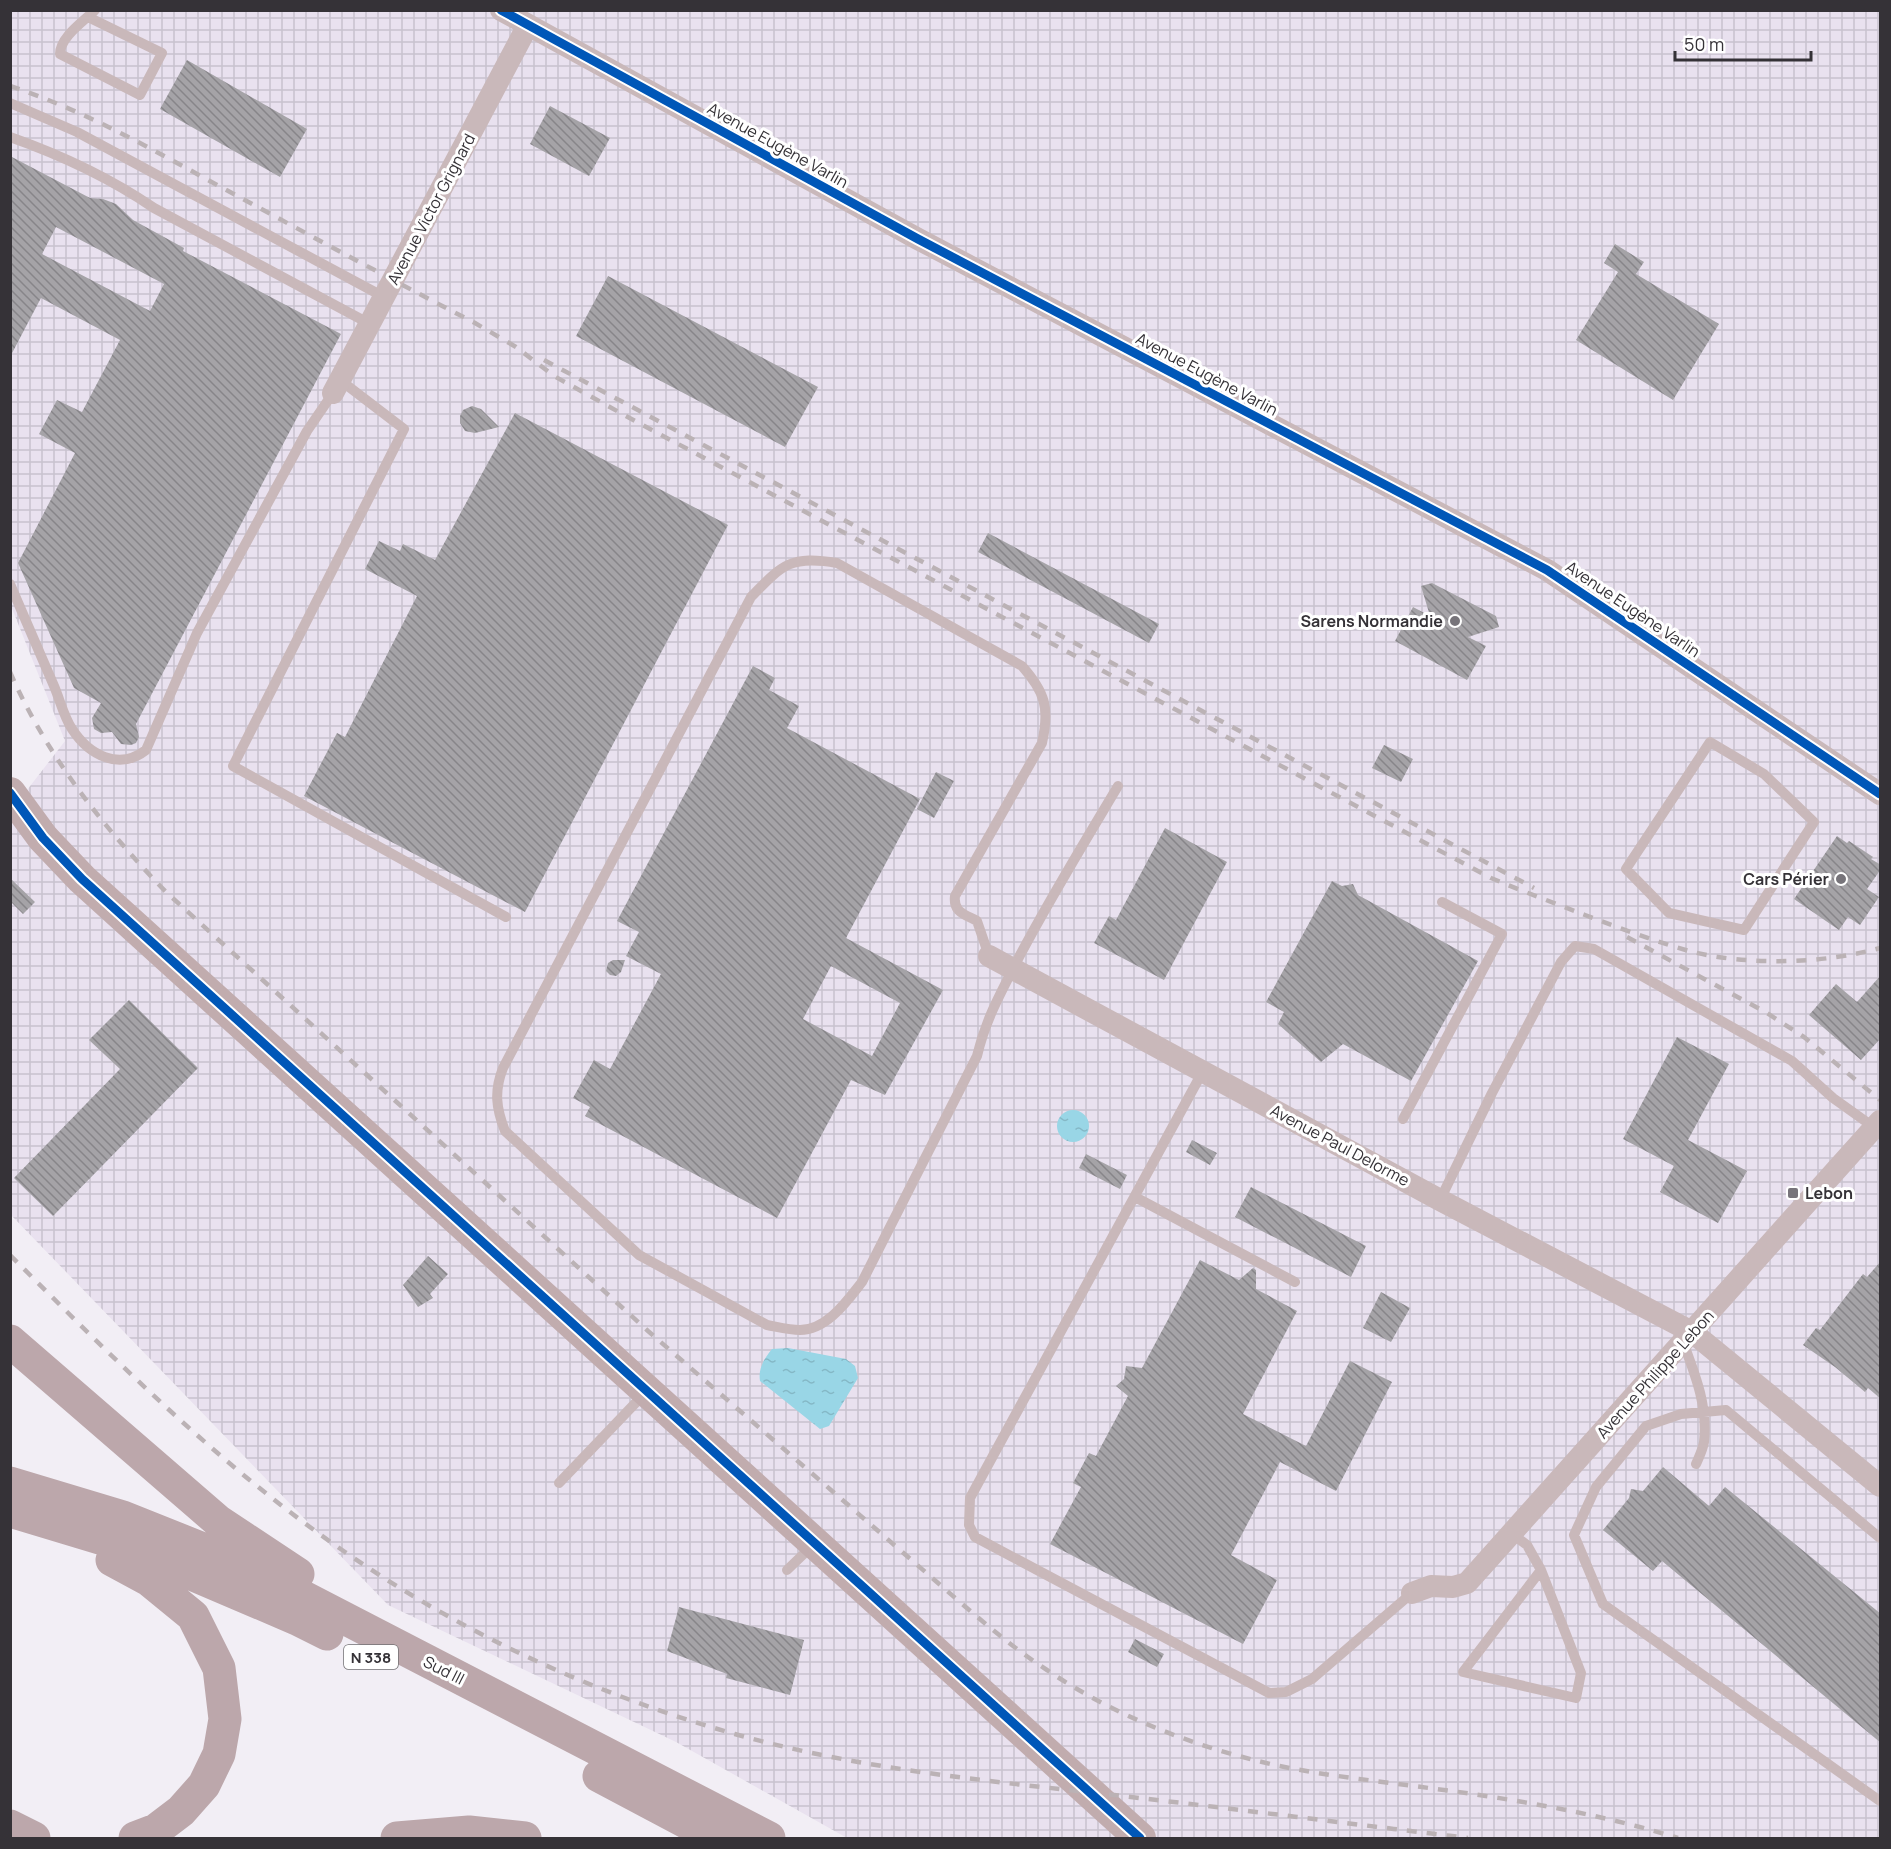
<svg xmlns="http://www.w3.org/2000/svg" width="1891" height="1849" font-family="Manrope,sans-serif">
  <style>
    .industrial { fill: url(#industrial-grid) }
    .water { fill: url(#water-ripples) }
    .building { fill: url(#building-back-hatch); fill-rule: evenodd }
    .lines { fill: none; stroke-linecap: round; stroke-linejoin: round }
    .lane { stroke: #c9b8ba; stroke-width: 10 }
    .street { stroke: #c9b8ba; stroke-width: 22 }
    .secondary { stroke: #c1acae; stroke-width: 32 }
    .highway { stroke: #bca7ab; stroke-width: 33 }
    .rail { stroke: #bbb2b5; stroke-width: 4.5; stroke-dasharray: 10 10; stroke-linecap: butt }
    .cycleway-casing { stroke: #fff; stroke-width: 13 }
    .cycleway { stroke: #0057b8; stroke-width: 9 }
    .poi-dot { fill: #77747a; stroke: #fff; stroke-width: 2 }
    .labels { text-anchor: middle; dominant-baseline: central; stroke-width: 6; stroke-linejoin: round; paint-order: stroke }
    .shield { fill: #fff; stroke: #727073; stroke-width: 1.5 }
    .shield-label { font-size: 15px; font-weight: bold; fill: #353237 }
    .street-label { font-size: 16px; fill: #353237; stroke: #fff }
    .poi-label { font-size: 16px; font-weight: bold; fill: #353237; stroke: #fff; text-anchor: end }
  </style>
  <defs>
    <pattern id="industrial-grid" width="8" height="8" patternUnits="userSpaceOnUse" patternTransform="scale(1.5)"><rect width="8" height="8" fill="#e9e1ef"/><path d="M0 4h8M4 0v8" fill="none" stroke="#c8c2ce"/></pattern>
    <pattern id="water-ripples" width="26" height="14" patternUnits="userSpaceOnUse" patternTransform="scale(1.5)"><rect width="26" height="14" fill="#99d6e6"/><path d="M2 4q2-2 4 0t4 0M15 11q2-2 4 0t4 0" fill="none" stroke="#84b8c6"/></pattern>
    <pattern id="building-back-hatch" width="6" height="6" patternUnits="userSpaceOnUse" patternTransform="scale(1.5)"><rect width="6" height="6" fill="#a5a3a7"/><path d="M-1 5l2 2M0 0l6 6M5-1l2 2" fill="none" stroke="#878589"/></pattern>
  </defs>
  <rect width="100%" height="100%" fill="#f2eef5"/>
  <path class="industrial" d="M11 11H1880V1838H847L676 1742 388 1605 11 1215 10 812 65 741 11 606Z"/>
  <path class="water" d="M1057 1126a16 16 0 1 1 32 0a16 16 0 1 1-32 0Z
    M788 1348 846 1359 855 1366 858 1378 829 1426 820 1429 760 1381C758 1368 764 1359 772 1349Z"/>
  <path class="building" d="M187 60 307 129 280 177 160 109Z
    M550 106 610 138 589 176 530 144Z
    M10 156 90 198 103 199 116 204 133 220 184 248 183 251 341 334 136 724 139 737 136 743 131 745 121 744 112 732 101 733 94 729 92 718 101 703 74 688 18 563 75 453 39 434 57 400 82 412 120 340 41 298 10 357ZM56 227 164 284 150 311 42 254Z
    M1615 244 1644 262 1636 274 1719 324 1673 400 1576 340 1618 272 1604 263Z
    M608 276 818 387 785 447 576 336Z
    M472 406 481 409 499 427 475 433 465 431 460 423V416L463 410Z
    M515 413 728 525 525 912 304 796 337 733 345 737 417 596 365 569 379 541 400 551 403 544 435 560Z
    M988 533 1159 624 1149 643 978 552Z
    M1432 583 1496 616 1499 627 1468 637 1486 646 1467 680 1395 641 1413 607 1430 616 1421 586Z
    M753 666 775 678 769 690 799 706 787 728 920 799 846 938 943 990 885 1095 851 1080 777 1218 585 1116 590 1107 573 1098 594 1060 610 1069 661 974 626 956 639 932 617 921ZM831 966 900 1003 872 1056 803 1019Z
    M1384 745 1413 759 1401 782 1372 768Z
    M936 772 954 781 934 818 917 809Z
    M1165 828 1227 862 1164 980 1094 943 1109 916 1116 920Z
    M1837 836 1847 843 1849 841 1873 857 1871 859 1881 865V869L1867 889 1879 897 1860 925 1848 917 1839 930 1794 899Z
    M10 878 35 902 23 914 10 901Z
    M1332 881 1342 886 1353 884 1358 895 1478 961 1411 1081 1343 1044 1321 1062 1278 1024 1284 1012 1266 1002Z
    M613 960H625L621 972 616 976 610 975 606 971 608 963Z
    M1881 975V1038L1861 1060 1809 1015 1836 984 1857 1002Z
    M129 1000 198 1068 53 1216 14 1178 120 1069 89 1040Z
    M1677 1037 1729 1064 1688 1140 1747 1171 1718 1223 1660 1192 1674 1166 1623 1139Z
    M1192 1140 1217 1153 1210 1165 1186 1152Z
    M1086 1154 1127 1175 1120 1189 1079 1168Z
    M1251 1187 1366 1246 1351 1277 1235 1217Z
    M428 1256 448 1274 430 1294 433 1298 418 1307 403 1285Z
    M1200 1260 1239 1280 1253 1268 1256 1270V1289L1297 1311 1243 1414 1306 1446 1350 1361 1392 1382 1336 1491 1280 1462 1231 1555 1277 1580 1243 1644 1050 1544 1081 1487 1073 1483 1089 1453 1096 1456 1128 1396 1116 1386 1124 1379 1126 1366 1142 1368Z
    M1881 1261V1399L1868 1388 1865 1392 1835 1367 1803 1345 1816 1328 1820 1330 1863 1274 1867 1277Z
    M1381 1292 1410 1308 1391 1342 1363 1328Z
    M1663 1467 1709 1506 1725 1487 1881 1614V1743L1662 1561 1653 1571 1603 1530 1629 1498 1631 1489 1643 1491Z
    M679 1607 804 1640 790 1695 726 1678 727 1674 667 1651Z
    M1135 1639 1164 1654 1157 1667 1128 1652Z"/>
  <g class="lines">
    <path class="lane" d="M88 17 162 53 140 95 60 54C60 37 83 22 95 10
      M10 103 77 132 384 297
      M10 137C61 155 110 178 154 208L370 324
      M340 380 404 429 233 766 506 917
      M10 584C25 618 39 652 54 686 60 700 64 717 72 729 89 755 119 771 146 750L197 633 307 431 333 393
      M1710 742 1764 774 1814 822 1744 930 1669 913 1626 869Z
      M989 956 977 921C964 914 953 912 955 896L1042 743C1050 708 1045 692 1022 666L837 563C790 555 782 565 751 597L503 1068C494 1091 496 1108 505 1131L639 1255 767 1325C778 1327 789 1330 800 1330 827 1330 847 1301 862 1282L977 1056C986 1018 1001 993 1018 959 1049 900 1084 843 1118 786
      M1203 1071 970 1498 969 1525 975 1537 1269 1693 1286 1692 1312 1679 1412 1593
      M1403 1119 1502 934 1442 902
      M1135 1197 1295 1282
      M1440 1200 1492 1093 1561 962 1575 946 1594 949 1792 1061 1833 1098 1875 1128
      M1683 1342C1695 1374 1708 1406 1704 1442 1703 1449 1699 1457 1696 1464
      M559 1483 646 1392
      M1512 1534 1527 1545 1541 1570 1581 1673 1576 1698 1463 1672 1541 1570
      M1880 1538 1726 1410 1681 1414 1646 1426 1596 1487 1574 1535 1603 1604 1880 1801
      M787 1570 812 1546"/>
    <path class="street" d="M501 10 918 239 1547 570 1880 794
      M333 393 528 25
      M989 956 1440 1200 1692 1332 1880 1486
      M1412 1593 1431 1586 1453 1587 1467 1583 1880 1121"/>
    <path class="secondary" d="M10 793 43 838 82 879 1140 1838"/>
    <path class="highway" d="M10 1341 218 1521 298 1574
      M10 1483 123 1517 238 1563 769 1838
      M10 1511 126 1546 297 1619 327 1634
      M112 1560 149 1580 193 1616 219 1668 225 1719 219 1754 204 1785 181 1811 156 1830 135 1838
      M599 1776 716 1838
      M10 1826 34 1838
      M397 1838 469 1832 525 1838"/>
    <path class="rail" d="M10 86C83 110 150 148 217 185 302 231 388 278 475 323L516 347 554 376 635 421 1491 878C1522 891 1554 903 1585 915 1619 928 1654 941 1689 951 1746 966 1824 964 1880 948
      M544 360 1534 888
      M10 672C47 756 102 826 166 892L648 1331 961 1603C989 1627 1016 1650 1047 1670 1110 1713 1185 1743 1258 1761 1314 1775 1372 1780 1429 1788 1513 1799 1597 1813 1678 1838
      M1627 937 1767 1013 1804 1037 1880 1100
      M10 1255C116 1361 221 1467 345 1552 466 1636 601 1697 742 1736 858 1768 978 1780 1096 1793 1220 1807 1344 1823 1468 1838"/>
    <defs>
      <path id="cycleway" d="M501 10 918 239 1547 570 1880 794
        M10 793 43 838 82 879 1140 1838"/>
    </defs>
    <use href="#cycleway" class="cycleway-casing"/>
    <use href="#cycleway" class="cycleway"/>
  </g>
  <g class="poi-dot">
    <circle cx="1455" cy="621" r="6"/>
    <circle cx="1841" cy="879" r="6"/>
    <rect x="1787" y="1187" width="12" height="12" rx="3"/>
  </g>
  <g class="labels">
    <rect class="shield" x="344" y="1645" width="54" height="24" rx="4.5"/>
    <g class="shield-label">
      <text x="371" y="1657">N 338</text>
    </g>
    <g class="street-label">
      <text transform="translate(778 145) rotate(29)">Avenue Eugène Varlin</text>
      <text transform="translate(431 209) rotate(-62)">Avenue Victor Grignard</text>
      <text transform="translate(1207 374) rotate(28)">Avenue Eugène Varlin</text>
      <text transform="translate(1633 609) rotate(34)">Avenue Eugène Varlin</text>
      <text transform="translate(1340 1145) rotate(28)">Avenue Paul Delorme</text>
      <text transform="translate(1655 1374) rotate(-48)">Avenue Philippe Lebon</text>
      <text transform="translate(444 1670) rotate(27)">Sud III</text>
    </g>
    <g class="poi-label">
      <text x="1443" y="621">Sarens Normandie</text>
      <text x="1829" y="879">Cars Périer</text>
      <text x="1805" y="1193" text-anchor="start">Lebon</text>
    </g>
  </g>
  <rect width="1891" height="1849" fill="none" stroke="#353237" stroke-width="24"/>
  <path d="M1675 51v9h136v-9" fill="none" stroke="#353237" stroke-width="3"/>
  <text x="1684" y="51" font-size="18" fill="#353237" stroke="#ffffff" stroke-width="4.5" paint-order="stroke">50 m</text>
</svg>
